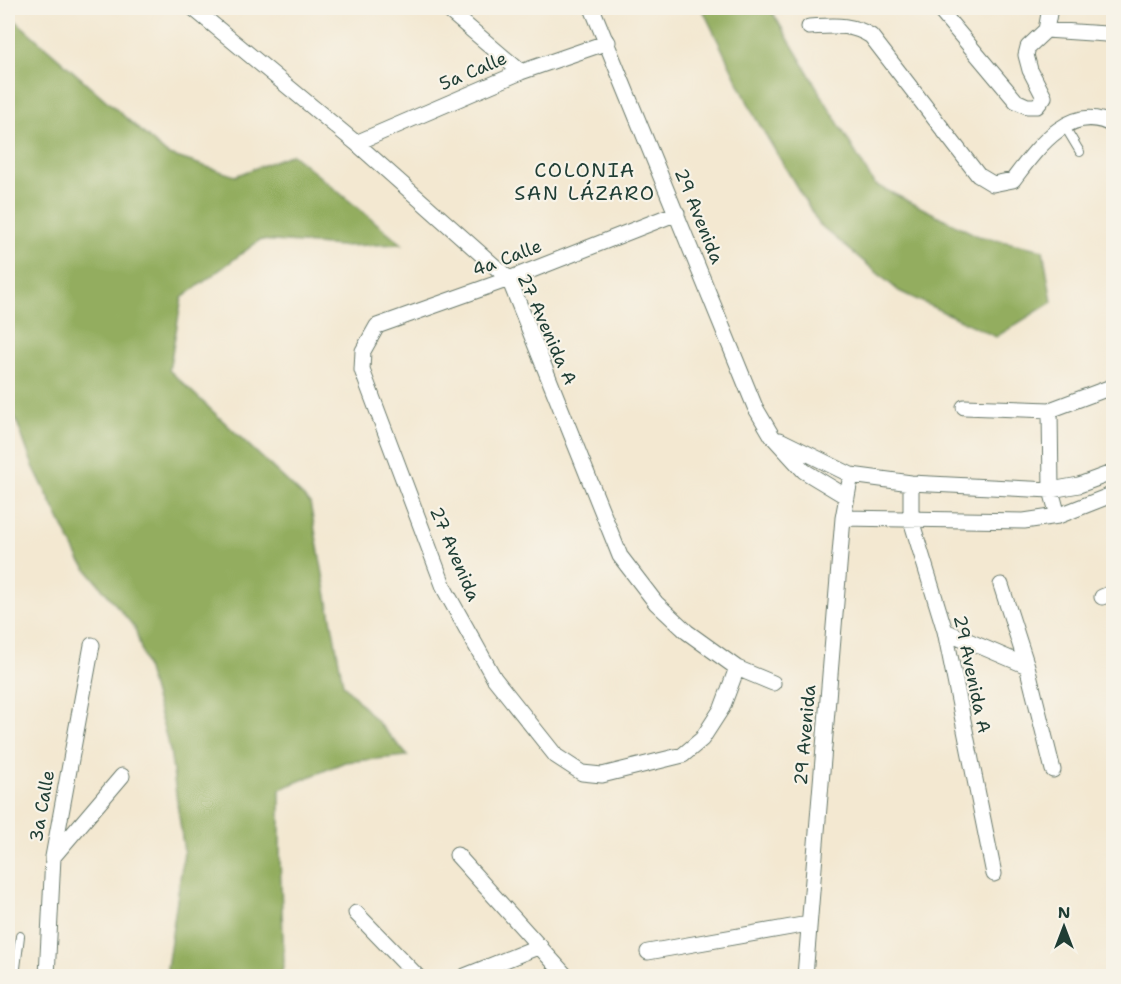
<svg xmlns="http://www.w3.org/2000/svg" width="1121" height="984" font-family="'Shantell Sans',sans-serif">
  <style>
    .forest { fill: #93ad5f; stroke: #59754a; stroke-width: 1.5 }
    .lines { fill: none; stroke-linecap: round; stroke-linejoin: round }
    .lane-casing { stroke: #69796b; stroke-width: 10 }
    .street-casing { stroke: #69796b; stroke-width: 17 }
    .lane { stroke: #fff; stroke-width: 8 }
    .street { stroke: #fff; stroke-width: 15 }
    .labels { text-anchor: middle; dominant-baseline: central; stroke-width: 4.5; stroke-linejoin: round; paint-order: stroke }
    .street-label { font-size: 18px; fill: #1f3d34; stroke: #f7f3e8 }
    .neighbourhood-label { font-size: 20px; letter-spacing: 1.5px; fill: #1f3d34; stroke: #f7f3e8 }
  </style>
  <rect width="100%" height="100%" fill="#f7f3e8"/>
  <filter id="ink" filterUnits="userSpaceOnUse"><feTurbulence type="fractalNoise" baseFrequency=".0167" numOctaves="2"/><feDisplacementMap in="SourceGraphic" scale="12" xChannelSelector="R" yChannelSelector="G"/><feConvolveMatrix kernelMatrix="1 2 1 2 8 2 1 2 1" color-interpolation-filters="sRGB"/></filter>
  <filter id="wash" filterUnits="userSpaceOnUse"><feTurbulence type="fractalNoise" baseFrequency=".008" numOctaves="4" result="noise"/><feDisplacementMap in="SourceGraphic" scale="24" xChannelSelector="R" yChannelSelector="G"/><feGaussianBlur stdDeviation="1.35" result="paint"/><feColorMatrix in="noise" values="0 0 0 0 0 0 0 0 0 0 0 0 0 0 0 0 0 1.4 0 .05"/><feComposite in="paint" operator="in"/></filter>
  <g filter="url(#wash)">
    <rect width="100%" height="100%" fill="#f3e8d1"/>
    <path class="forest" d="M702 8H770L874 184 978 236 1043 250 1052 302 996 337 899 291 819 224 755 117Z
      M8 14 167 154 235 176 292 154 402 244 341 246 260 240 182 298 169 370 310 503 343 684 408 756 345 762 280 789V859L284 962 281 976H168L167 968 184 852 170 750 135 628 80 561 33 466 8 398Z"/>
  </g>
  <g filter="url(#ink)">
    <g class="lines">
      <defs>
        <path id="lane" d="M1065 127 1080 152
          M15 976 20 936"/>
        <path id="street" d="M193 8 356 143 509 279 620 556 656 603 687 632 737 668 773 683
          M446 8 521 72
          M592 8 755 407 772 436 804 471 847 497
          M938 8 1016 101 1027 106H1037L1044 97 1030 70 1026 55 1028 47 1046 30 1050 8
          M809 27C832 26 851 23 871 36L978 175 993 184 1013 180C1035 151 1071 99 1114 126
          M1046 30 1106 34 1114 36
          M356 143 521 72 608 42
          M677 213 509 279 377 326 363 351 362 370 445 590 494 678 556 756 582 773 602 775 683 755 702 739 722 708 737 668
          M964 407 1050 410 1114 386
          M1050 410 1051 490 1058 516
          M780 440 851 475 911 483 1051 490 1079 485 1114 472
          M911 483V520L945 631 994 874
          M843 518 1024 521 1058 516 1114 494
          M1001 585 1027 666 1053 770
          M1102 597 1114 592
          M945 631 1027 666
          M457 855 566 976
          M53 857 122 776
          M356 913 417 976
          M648 952 808 924
          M47 976 53 857 92 645
          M465 976 540 946
          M805 976 843 518 851 475"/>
      </defs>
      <use href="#lane" class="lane-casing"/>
      <use href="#street" class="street-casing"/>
      <use href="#lane" class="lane"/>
      <use href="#street" class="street"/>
    </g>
  </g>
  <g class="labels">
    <g class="street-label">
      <text transform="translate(473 71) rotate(-23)">5a Calle</text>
      <text transform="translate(699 216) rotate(68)">29 Avenida</text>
      <text transform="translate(507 258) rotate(-21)">4a Calle</text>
      <text transform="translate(547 329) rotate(66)">27 Avenida A</text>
      <text transform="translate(455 554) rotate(67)">27 Avenida</text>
      <text transform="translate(972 674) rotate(78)">29 Avenida A</text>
      <text transform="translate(805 735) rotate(-85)">29 Avenida</text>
      <text transform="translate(42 806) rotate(-80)">3a Calle</text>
    </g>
    <g class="neighbourhood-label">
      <text x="585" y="170">COLONIA<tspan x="585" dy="23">SAN LÁZARO</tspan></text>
    </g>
  </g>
  <rect width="1121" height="984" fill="none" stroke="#f7f3e8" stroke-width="30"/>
  <g transform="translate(1064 927)" stroke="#f7f3e8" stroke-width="4.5" paint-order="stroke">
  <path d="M0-4.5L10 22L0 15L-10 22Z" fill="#1f3d34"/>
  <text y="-9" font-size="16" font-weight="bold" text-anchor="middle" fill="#1f3d34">N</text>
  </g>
</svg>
